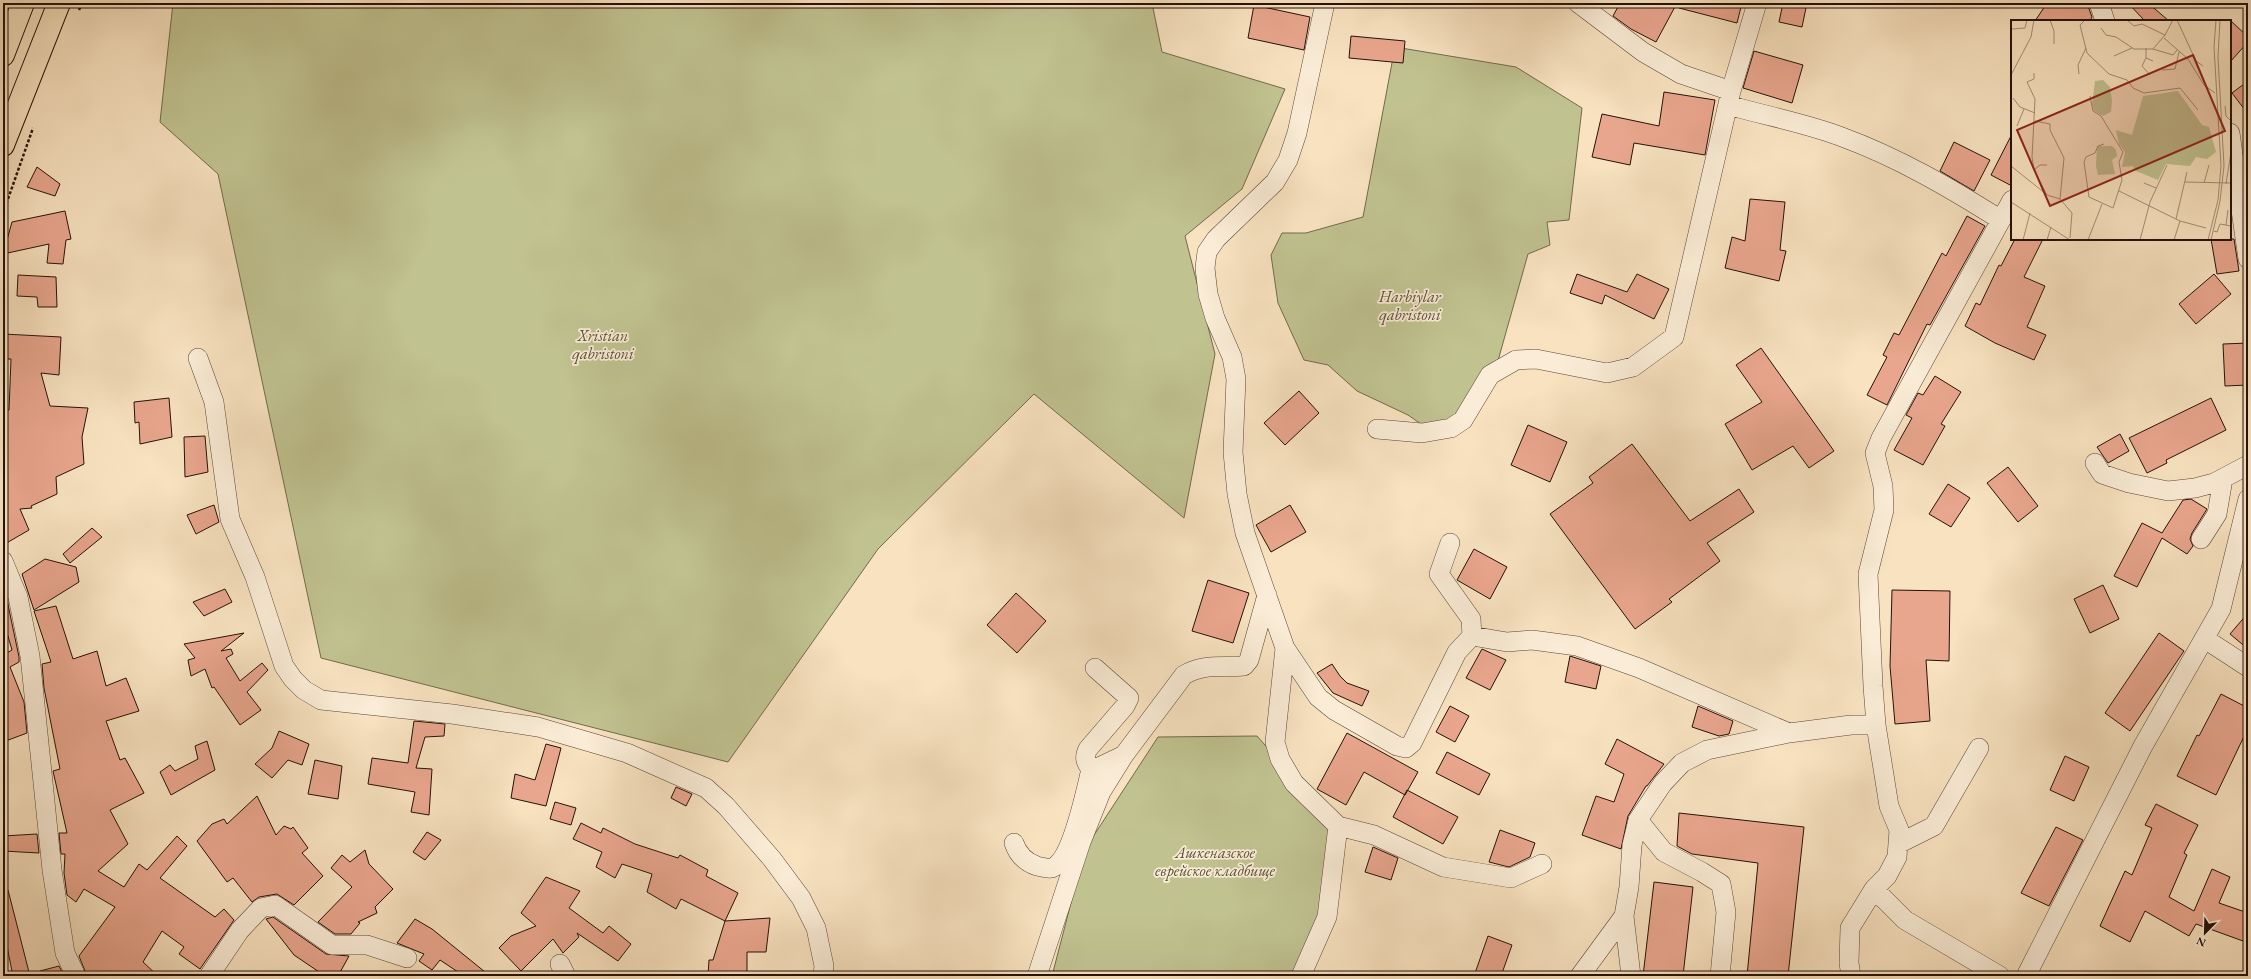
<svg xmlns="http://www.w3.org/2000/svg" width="2251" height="979" font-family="'EB Garamond',serif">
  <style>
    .green { fill: #c0c290; stroke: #726a4c }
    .building { fill: #e9a68e; stroke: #251107 }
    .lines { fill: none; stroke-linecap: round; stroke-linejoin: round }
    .minor-casing { stroke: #5a4535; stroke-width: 20 }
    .major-casing { stroke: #251107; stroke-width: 24 }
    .path { stroke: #251107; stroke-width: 2.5; stroke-dasharray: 3 2; stroke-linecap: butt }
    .minor { stroke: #faecd6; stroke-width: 19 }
    .major { stroke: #f8e2c0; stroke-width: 22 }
    .labels { text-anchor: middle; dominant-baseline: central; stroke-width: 3.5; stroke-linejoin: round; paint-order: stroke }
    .park-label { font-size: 16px; font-style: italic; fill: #5b4f37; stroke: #faecd6 }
    .inset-road { fill: none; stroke: #a48e76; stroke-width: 1 }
    .view { fill: #8f2418; fill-opacity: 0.15; stroke: #8f2418; stroke-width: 2 }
    .inset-edge { fill: none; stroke: #251107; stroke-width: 2 }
  </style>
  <rect width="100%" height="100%" fill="#f8e2c0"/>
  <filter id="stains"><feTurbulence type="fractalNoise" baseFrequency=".005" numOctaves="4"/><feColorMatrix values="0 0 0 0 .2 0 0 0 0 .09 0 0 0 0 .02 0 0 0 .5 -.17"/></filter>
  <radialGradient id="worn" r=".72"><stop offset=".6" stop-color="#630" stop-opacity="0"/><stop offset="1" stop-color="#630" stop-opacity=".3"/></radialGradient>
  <path class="green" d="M173 3H1152L1162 52 1285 89 1242 189 1185 236 1215 354 1184 518 1034 394 878 549 728 762 321 658 218 174 160 122Z
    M1395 47 1516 67 1582 108 1569 220 1547 222 1550 245 1528 254 1492 382 1434 433 1408 415 1357 391 1328 365 1304 360 1278 303 1271 255 1282 233H1306L1363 217Z
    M1257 736 1336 825 1329 908 1290 976H1052L1085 849 1158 737Z"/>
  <path class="building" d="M1620 3H1677L1656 42 1631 29 1613 16Z
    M1679 3H1742L1737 23 1679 8Z
    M1783 3H1807L1802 27 1779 22Z
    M2047 3H2084L2088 6 2092 17 2090 21H2035Z
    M2128 3H2148L2169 21H2145Z
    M1254 5 1310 17 1304 50 1248 38Z
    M2230 20 2248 37V42L2230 62Z
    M1351 36 1405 41 1403 63 1349 58Z
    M1754 51 1803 65 1792 103 1743 88Z
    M2248 81V114L2232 93Z
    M1664 92 1715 100 1705 155 1634 143 1630 165 1592 157 1602 114 1659 126Z
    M2012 134V186L1991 175Z
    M1954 142 1990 160 1974 191 1940 171Z
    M37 167 60 184 55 196 27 187Z
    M1750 199 1785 202 1780 250 1786 251 1779 281 1725 268 1732 237 1745 241Z
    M65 211 71 239 66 240 63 264 47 263 49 244 3 254 12 222Z
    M1967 216 1985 226 1930 325 1927 324 1887 405 1867 395 1887 357 1883 355 1894 333 1899 335 1942 253 1946 256Z
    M2015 239H2043L2024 277 2045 286 2027 327 2046 335 2034 360 1995 343 1965 326 1976 303 1980 305 1999 265 2001 266Z
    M2211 239H2234L2239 271 2217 274Z
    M1577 274 1627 292 1637 274 1669 289 1654 319 1605 295 1602 304 1570 293Z
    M2214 274 2231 294 2196 324 2179 304Z
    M18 275 56 277 57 307H38L37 297 17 296Z
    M3 334 61 337 59 375 41 373 50 406 88 408 82 437 84 464 56 477 57 494 31 506 32 508 20 509 29 530 3 545V412L9 410 11 359H3Z
    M2248 343V385L2225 386 2223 344Z
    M1761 348 1834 451 1809 468 1793 446 1752 470 1725 424 1762 402 1736 365Z
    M1935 376 1961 392 1941 424 1945 426 1923 465 1894 450 1912 418 1906 415 1918 393 1923 395Z
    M1299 391 1319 413 1285 445 1264 423Z
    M169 398 172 437 140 444 139 422 135 423 134 402Z
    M2211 398 2226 430 2166 460 2167 463 2147 473 2129 438Z
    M1528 425 1567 442 1550 482 1511 465Z
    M2120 434 2129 451 2108 463 2097 447Z
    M205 436 208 472 185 477 184 437Z
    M1632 444 1690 521 1739 489 1754 512 1707 543 1720 561 1669 599 1672 602 1635 629 1550 514 1593 483 1589 477Z
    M2008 467 2038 506 2018 522 1987 483Z
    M1948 484 1970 498 1951 527 1929 514Z
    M2191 499 2207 509 2192 533 2190 539 2193 546 2187 554 2162 538 2137 587 2114 576 2142 523 2162 533 2183 500Z
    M214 505 219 522 196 534 187 515Z
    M1290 505 1306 532 1271 552 1256 525Z
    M92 528 102 537 70 563 63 554Z
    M1474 549 1507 567 1490 599 1457 580Z
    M45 559 76 567 79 582 34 610 22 574Z
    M1208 580 1249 593 1233 643 1192 631Z
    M2103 585 2119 619 2090 633 2074 599Z
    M225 589 232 602 204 616 193 602Z
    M3 590 7 600 19 657V662L10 667 24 702 27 733 3 742V652L5 654 12 650 3 619Z
    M1892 590 1950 591 1949 661 1926 660 1930 721 1895 724 1890 666Z
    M1016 593 1046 621 1017 653 987 625Z
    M56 606 73 659 97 651 106 686 126 678 139 711 106 721 120 760 125 758 144 793 110 810 128 844 98 871 124 887 139 864 147 870 177 836 187 846 160 878 215 917 224 909 234 920 200 969 179 954 184 947 162 931 143 962 158 976H87L79 956 115 907 84 889 76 902 67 895 64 873 65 854H61L59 833H67L53 771 60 769 44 688 42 664 51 662 34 611Z
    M2248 613V649L2230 634Z
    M244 633 221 651 231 649 233 654 226 658 240 681 262 663 268 670 247 692 261 710 240 725 214 687 212 688 205 669 191 676 188 660 195 658 184 644Z
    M2159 633 2184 651 2130 731 2105 713Z
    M1482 649 1506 660 1490 690 1466 678Z
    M1570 656 1601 666 1596 689 1565 682Z
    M1332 664 1340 676 1347 683 1369 691 1362 706 1333 693 1317 673Z
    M2221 694 2248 708V728L2216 795 2177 776 2197 735 2199 736Z
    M1450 706 1469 716 1455 742 1436 732Z
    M1698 706 1733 721 1729 734 1719 736 1692 727Z
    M414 721 445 724 444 736 425 737 416 768 432 769 429 815 411 812 415 792 368 784 372 758 408 763Z
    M279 731 309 744 302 765 288 760 272 778 255 764 272 748Z
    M1347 733 1418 772 1405 795 1364 772 1346 805 1317 789Z
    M1617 739 1664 764 1647 786H1646L1628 816 1621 849 1582 835 1596 796 1614 802 1624 774 1605 764Z
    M207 741 215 770 171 795 160 772 170 765 175 771 198 759 195 746Z
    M546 744 561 748 546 806 511 798 515 774 535 780Z
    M1447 752 1490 774 1479 795 1436 773Z
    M2065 756 2089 767 2074 801 2050 790Z
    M315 760 342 766 338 799 308 794Z
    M676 787 692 794 686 806 671 798Z
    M1407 790 1458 817 1443 844 1393 817Z
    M257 796 276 835 284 826 291 829 293 827 308 848 302 853 323 876 294 905 277 894 259 897 252 902 233 878 227 882 197 841 212 824 224 819 227 824Z
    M555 802 576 808 571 825 550 819Z
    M2156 804 2198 825 2184 853 2187 855 2169 897 2194 911 2212 869 2230 877 2219 903 2248 913V928L2243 941 2196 924 2189 936 2145 911 2130 942 2100 926 2125 871 2132 875 2152 828 2145 825Z
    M1679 813 1804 827 1788 976H1747L1758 863 1692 854 1677 846Z
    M581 823 601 833 603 828 635 844 678 858 680 855 708 870 706 876 738 893 725 921 681 899 676 909 647 892 652 874 622 864 615 878 596 867 602 852 573 839Z
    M2056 827 2083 840 2049 906 2021 893Z
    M1500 830 1535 843 1530 857 1509 867 1489 862Z
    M427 832 441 840 425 860 413 852Z
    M37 834 39 853 3 851V836Z
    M1373 847 1398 858 1391 880 1365 872Z
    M365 850 369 864 393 889 375 907 377 913 358 922 360 923 351 934H335L318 922 352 887 331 868 342 855 350 862Z
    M546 877 580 891 569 908 603 933 609 926 631 944 618 961 577 933 579 937 563 953 553 939 521 971 499 948 511 936 536 926 521 913Z
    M1654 882 1693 887 1683 976H1643Z
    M8 890 30 976H13L3 927V891Z
    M273 917 326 954 349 956 338 976H325L294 955 266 919Z
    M770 918 766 952H747V976H708L709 960H713L725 921Z
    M415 919 432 929 490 976H464L440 960 432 970 419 961 424 954 397 943Z
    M1488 936 1512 945 1501 976H1474Z
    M59 966 64 976H40V971Z"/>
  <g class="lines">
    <defs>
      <path id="minor" d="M1578 3 1643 52 1681 74 1731 91
        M2099 3 2105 21
        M1728 105C1766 116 1806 123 1842 137 1899 158 1950 188 2001 220
        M2230 133 2248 259
        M198 358 214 402 230 519 255 577 284 666 293 679 304 690 321 700 452 714 538 727 627 753 706 788 726 806 772 859 801 898 816 928 824 966 823 976
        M1377 429 1422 433 1451 428 1463 420 1490 375 1516 360 1536 359 1607 373 1633 367 1674 337 1731 91 1757 3
        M2095 463 2102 474 2129 483 2168 491 2195 488 2214 483 2248 465
        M2201 539 2217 514 2223 479
        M1450 543 1439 574 1471 619 1472 636
        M3 561 18 597 30 656 52 870 65 953 76 976
        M2205 639 2248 667
        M1285 648 1318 697 1334 710 1397 746 1406 748 1412 743 1457 652 1472 636 1507 642 1532 640 1577 646 1639 668 1789 733
        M1095 668 1129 698 1125 706 1088 749C1084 757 1085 762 1091 769L1099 767 1124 755
        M1638 820 1664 852 1702 872 1721 884 1726 912 1720 976
        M1338 826 1374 835 1443 867 1511 878 1542 864
        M1014 843C1018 855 1025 862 1037 866 1042 867 1047 869 1052 868 1072 860 1086 790 1091 769
        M1898 844 1934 826 1979 748
        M1624 916 1631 976
        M560 964 566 976
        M209 976 240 930 261 908 275 905 332 945H367L407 958
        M1037 976 1081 842 1101 792 1124 755 1184 675C1204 663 1222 668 1244 666L1249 660 1267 595
        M1301 976 1327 917 1338 826 1294 783 1280 759 1275 742 1285 648 1245 533 1237 494 1233 452 1236 379 1232 357 1215 318 1208 294 1205 268 1207 252 1216 239 1275 182 1288 160 1297 133 1325 3
        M1580 976 1624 916 1629 887 1632 845 1638 820 1663 783 1682 763 1707 750 1789 733 1851 725H1876
        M1851 976 1849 963 1850 928 1874 889
        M2000 976 1905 920 1874 889 1887 876 1897 857 1899 830 1889 806 1876 725 1873 686 1868 574 1884 510 1883 486 1875 453 1881 438 2012 200
        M2026 976 2143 746 2221 609 2248 499"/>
      <path id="major" d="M3 55 23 3
        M3 145 59 3"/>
    </defs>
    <use href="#minor" class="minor-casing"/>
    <use href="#major" class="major-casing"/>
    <path class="path" d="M79 10 82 3
      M3 213 33 128"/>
    <use href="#minor" class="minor"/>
    <use href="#major" class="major"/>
  </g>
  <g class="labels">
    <g class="park-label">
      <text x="1410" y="296">Harbiylar<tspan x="1410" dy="18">qabristoni</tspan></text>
      <text x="603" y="335">Xristian<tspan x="603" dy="18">qabristoni</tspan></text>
      <text x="1215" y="852">Ашкеназское<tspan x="1215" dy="18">еврейское кладбище</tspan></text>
    </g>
  </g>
  <g transform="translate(2011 20)">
    <rect width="220" height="220" fill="#f8e2c0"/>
    <path d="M92 60 99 67 101 81 100 92 92 96 83 91 81 85 84 61ZM167 71 191 105 198 107 205 132 196 139 185 137 179 146 155 144 147 160 125 151 122 146 111 147 114 132 108 124 105 110 121 115 132 76ZM86 126H101L105 130 106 136 101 140 104 154 87 155 85 146Z" fill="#c0c290"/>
    <path class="inset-road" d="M39 0 43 11V24M74 0 69 5 76 33 98 54 116 60 122 68 133 73 169 68 187 90M166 0 185 41 192 46M90 8 95 15 105 17 123 29H142L154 15 131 4 123 6 116 0M1 9 14 8 16 0M154 15 162 0M153 18 177 39 193 65 204 73M135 28V38L142 41M142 29 162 35 166 30M103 36 121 28M135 38 131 46 139 55M151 50 164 49 168 32M23 53V59L16 62 24 79 21 137 23 150 36 175 49 179 61 193 59 218M68 54 67 45 75 28M0 55 20 17 23 0M79 76 82 91 90 96 112 132 108 142 111 160 102 188 78 177 73 142 75 137 84 133 87 126 93 124M2 78 9 87 24 93M214 86 215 96 220 101M24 101 39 104V110L53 138 49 179M6 106 13 89M0 146 35 174M23 150 29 145H36M174 162 220 163M133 163 145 168M193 163 198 145M215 164 220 132M108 171 169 201 195 208M0 182 59 220M165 199 176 152M215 205 217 190M203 211 206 212 209 204 220 206M12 220 19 193M36 220 40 207M77 220 91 184M129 220 139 182 156 145M163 220 169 201M197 220 207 180 210 146 203 27 205 0M200 220 209 181 213 146 207 37 209 0"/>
    <path class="view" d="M182 35 214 111 39 186 6 110Z"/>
    <rect width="220" height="220" class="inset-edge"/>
  </g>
  <rect width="2251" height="979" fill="none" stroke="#f8e2c0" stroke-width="16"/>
  <rect x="4" y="4" width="2243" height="971" fill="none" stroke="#251107" stroke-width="2"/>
  <rect x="8" y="8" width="2235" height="963" fill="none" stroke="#251107"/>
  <g transform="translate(2205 933) rotate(203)" stroke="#faecd6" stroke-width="3" paint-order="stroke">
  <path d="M0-3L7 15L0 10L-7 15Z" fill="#251107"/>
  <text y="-6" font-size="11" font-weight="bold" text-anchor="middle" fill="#251107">N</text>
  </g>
  <rect width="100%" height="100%" filter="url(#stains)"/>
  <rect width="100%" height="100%" fill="url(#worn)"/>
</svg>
